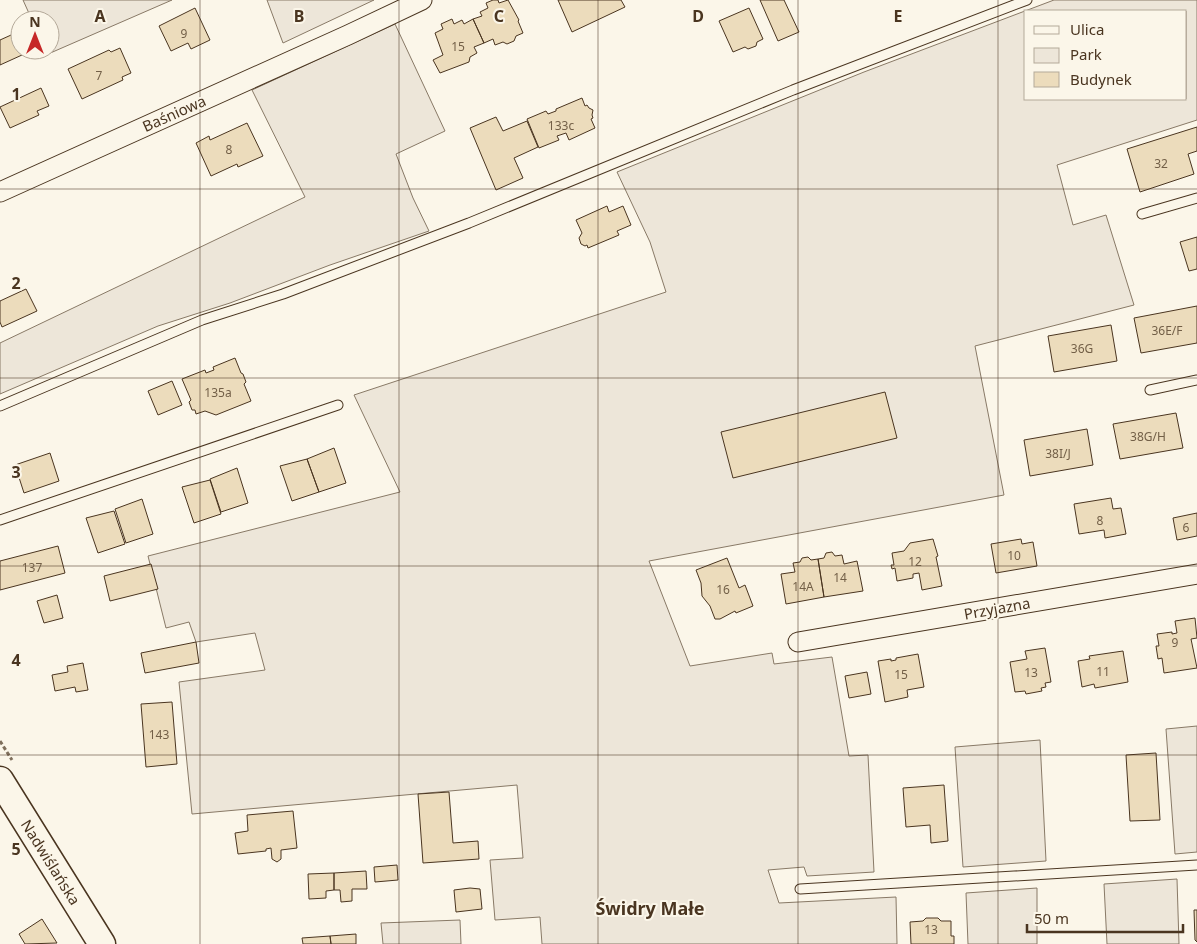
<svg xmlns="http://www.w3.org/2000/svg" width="1197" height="944" font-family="'Noto Sans',sans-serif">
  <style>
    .green { fill: #ede6d9; stroke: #887966; fill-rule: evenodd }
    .building { fill: #ecdcbc; stroke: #4a3520 }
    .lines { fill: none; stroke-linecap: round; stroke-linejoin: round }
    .lane-casing { stroke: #4a3520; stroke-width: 11 }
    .street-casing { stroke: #4a3520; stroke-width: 21 }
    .secondary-casing { stroke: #4a3520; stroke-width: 29 }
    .path { stroke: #7f6f5c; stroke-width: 3; stroke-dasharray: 4 2.5; stroke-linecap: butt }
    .lane { stroke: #fbf6e9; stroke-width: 9 }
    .street { stroke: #fbf6e9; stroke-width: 19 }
    .secondary { stroke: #fbf6e9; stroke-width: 26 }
    .grid { fill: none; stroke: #4a3520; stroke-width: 1; stroke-opacity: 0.55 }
    .labels { text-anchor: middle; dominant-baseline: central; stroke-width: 4; stroke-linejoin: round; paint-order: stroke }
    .number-label { font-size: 12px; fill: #725f47 }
    .street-label { font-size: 15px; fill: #4a3520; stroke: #fbf6e9 }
    .quarter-label { font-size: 18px; font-weight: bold; fill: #4a3520; stroke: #fbf6e9 }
    .grid-label { font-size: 16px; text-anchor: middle; font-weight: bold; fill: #4a3520; stroke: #fbf6e9; stroke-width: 4; stroke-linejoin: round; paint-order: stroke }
  </style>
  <rect width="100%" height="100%" fill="#fbf6e9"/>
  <path class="green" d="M23 0H172L48 54 46 50H50V20H32Z
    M267 0H374L283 43Z
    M1054 0H1197V120L1057 165 1073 225 1106 215 1134 305 975 346 1004 495 649 561 690 666 772 653 774 664 832 657 849 756 868 755 874 872 807 876 804 867 768 870 779 903 896 897 897 944H542L540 917 495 920 490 860 523 858 517 785 192 814 179 682 265 670 255 633 196 642 189 622 166 628 148 556 400 492 354 395 666 292 650 242 617 172 864 72ZM1026 11H1186V99H1026Z
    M395 24 445 131 396 154 413 198 429 231 330 265 230 303 158 326 0 394V343L305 197 252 90Z
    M1197 726V852L1175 854 1166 729Z
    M1040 740 1046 861 963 867 955 747Z
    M1177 879 1179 944H1107L1104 884Z
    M1037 888V944H968L966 893Z
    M460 920 461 944H383L381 923Z"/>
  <path class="building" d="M493 0H498L499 3 508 0 519 20 518 21 523 33 516 36 514 41 507 44 503 42 495 45 493 39 484 43 473 19 482 16 480 12 488 8 486 3Z
    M558 0H621L625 7 572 32Z
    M760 0H784L799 32 778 41Z
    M195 8 210 40 191 49 188 43 171 51 159 26Z
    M749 8 763 39 757 42 756 46 748 49 745 47 733 52 719 21Z
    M452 19 454 24 462 20 464 24 473 19 484 43 474 47 477 53 470 57 469 62 440 73 433 60 443 55 435 33 443 29 441 24Z
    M20 31V50H33L0 65V40Z
    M120 48 131 73 122 77 123 80 82 99 68 69 109 50 111 52Z
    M41 88 49 106 37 111 39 115 10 128 0 107Z
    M582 98 585 106 587 105 589 108 593 110 592 115 593 118 591 119 595 128 569 140 566 133 557 136 559 140 539 148 527 119 546 111 548 114 556 111V109Z
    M496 117 503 131 527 121 538 147 514 158 523 178 496 190 470 128Z
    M247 123 263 156 238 167 237 164 211 176 196 143 209 136 210 140Z
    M1197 127V151L1188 154 1194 174 1140 192 1127 149Z
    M607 206 609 212 623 206 631 225 617 231 619 235 588 248 587 245 585 246 581 244 579 238 582 233 576 220Z
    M1197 237V269L1189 271 1180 242Z
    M26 289 37 311 2 327 0 322V301Z
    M1197 306V343L1141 353 1134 318Z
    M1111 325 1117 361 1054 372 1048 336Z
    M235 358 241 373 243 374 246 382 244 384 251 401 216 415 205 411 196 414 195 410H192L189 402 191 400 182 379 205 370 206 373 214 370 213 367Z
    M172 381 182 405 158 415 148 391Z
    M885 392 897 438 733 478 721 432Z
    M1176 413 1183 448 1120 459 1113 424Z
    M1087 429 1093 465 1030 476 1024 440Z
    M334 448 346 483 319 492 307 459Z
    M50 453 59 481 24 493 15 465Z
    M307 459 319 492 292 501 280 466Z
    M237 468 248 503 221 512 210 479Z
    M210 480 221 514 194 523 182 487Z
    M1111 498 1113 509 1121 508 1126 534 1105 538 1104 530 1079 534 1074 504Z
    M142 499 153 534 126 543 115 509Z
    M114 511 125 544 98 553 86 518Z
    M1197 513V536L1177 540 1173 518Z
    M933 539 938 556 936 557 942 586 922 590 919 573 913 574V578L897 581 895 568 892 569 891 565H894L892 553 904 551 910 543Z
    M1021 539 1022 544 1033 542 1037 566 996 573 991 544Z
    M58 546 65 573 0 590V561Z
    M832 552 835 556 842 555 844 564 857 561 863 591 824 597 818 559 824 558 826 553Z
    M808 557 811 560 818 559 824 597 786 604 781 574 795 572 793 563 800 562 802 558Z
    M727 558 739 588 745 585 753 606 736 613 735 611 720 619H715L710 606 702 596 701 583 696 570Z
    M151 564 158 589 110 601 104 576Z
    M57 595 63 618 44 623 37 601Z
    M1195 618 1197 638 1191 639 1197 668 1164 673 1162 658 1158 659 1156 646H1159L1157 634 1172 632V634L1177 633 1175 621Z
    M196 642 199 663 145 673 141 653Z
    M1045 648 1051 682 1045 683 1046 687 1041 688 1042 691 1026 694 1025 691 1015 692 1010 662 1027 659 1025 651Z
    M1123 651 1128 682 1095 688 1094 684 1082 687 1078 661 1090 659 1089 656Z
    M918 654 924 687 907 690 908 697 885 702 878 661 891 659V661L896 660V658Z
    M83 663 88 690 76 692 75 687 55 691 52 675 68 672 67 666Z
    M867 672 871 694 849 698 845 676Z
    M172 702 177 764 146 767 141 704Z
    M1156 753 1160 820 1130 821 1126 755Z
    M944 785 948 841 931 843 930 825 906 827 903 788Z
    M449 792 453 843 478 841 479 859 423 863 418 794Z
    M293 811 297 848 281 850V859L277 862 272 859 271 848 266 849V851L238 854 235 833 248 831 247 815Z
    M397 865 398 880 375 882 374 867Z
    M366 871 367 889H352V901L341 902 340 890H334V873Z
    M334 873V890L326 891V898L309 899 308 874Z
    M470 888 480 889 482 909 456 912 454 890Z
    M1194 910H1197V942L1195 940Z
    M926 918H938L941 921H951V936H954V944H911L910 922 923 921Z
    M42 919 57 943 25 944 19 934Z
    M356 934V944H331L330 936Z
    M330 936 331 944H303L302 938Z"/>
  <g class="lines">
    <defs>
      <path id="lane" d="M1142 214 1197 198
        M1150 390 1197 380
        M0 406 202 320 283 294 469 223 793 90 1027 0
        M0 520 338 405
        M800 889 1197 865"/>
      <path id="street" d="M0 192 348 35 422 0
        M798 642 1197 574"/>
      <path id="secondary" d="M0 780 102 944"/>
    </defs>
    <use href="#lane" class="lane-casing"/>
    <use href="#street" class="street-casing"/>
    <use href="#secondary" class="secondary-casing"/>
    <path class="path" d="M0 741 12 760"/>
    <use href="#lane" class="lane"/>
    <use href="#street" class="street"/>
    <use href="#secondary" class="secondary"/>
  </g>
  <path class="grid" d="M200 0V944M399 0V944M598 0V944M798 0V944M998 0V944M0 189H1197M0 378H1197M0 566H1197M0 755H1197"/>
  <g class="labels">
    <g class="number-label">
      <text x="184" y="33">9</text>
      <text x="458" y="46">15</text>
      <text x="99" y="75">7</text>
      <text x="561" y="125">133c</text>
      <text x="229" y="149">8</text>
      <text x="1161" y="163">32</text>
      <text x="1167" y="330">36E/F</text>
      <text x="1082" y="348">36G</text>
      <text x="218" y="392">135a</text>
      <text x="1148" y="436">38G/H</text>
      <text x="1058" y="453">38I/J</text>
      <text x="1100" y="520">8</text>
      <text x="1186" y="527">6</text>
      <text x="1014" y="555">10</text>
      <text x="915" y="561">12</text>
      <text x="32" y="567">137</text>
      <text x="840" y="577">14</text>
      <text x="803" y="586">14A</text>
      <text x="723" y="589">16</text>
      <text x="1175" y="642">9</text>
      <text x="1103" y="671">11</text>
      <text x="1031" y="672">13</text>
      <text x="901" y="674">15</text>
      <text x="159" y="734">143</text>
      <text x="931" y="929">13</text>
    </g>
    <g class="street-label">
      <text transform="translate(174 113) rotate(-24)">Baśniowa</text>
      <text transform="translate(997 608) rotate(-10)">Przyjazna</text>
      <text transform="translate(51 862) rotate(58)">Nadwiślańska</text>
    </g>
    <g class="quarter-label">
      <text x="650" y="908">Świdry Małe</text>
    </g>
  </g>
  <g class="grid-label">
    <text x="100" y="22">A</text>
    <text x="299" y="22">B</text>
    <text x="499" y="22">C</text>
    <text x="698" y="22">D</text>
    <text x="898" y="22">E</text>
    <text x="16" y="100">1</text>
    <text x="16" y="289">2</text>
    <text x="16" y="478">3</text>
    <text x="16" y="666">4</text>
    <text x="16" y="855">5</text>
  </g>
  <rect x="1024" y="10" width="162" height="90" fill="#fbf6e9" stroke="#b4a999"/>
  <rect x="1034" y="26" width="25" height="8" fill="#fbf6e9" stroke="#b4a999"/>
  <text x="1070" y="35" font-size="15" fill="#4a3520">Ulica</text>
  <rect x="1034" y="48" width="25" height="15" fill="#ede6d9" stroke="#b4a999"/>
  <text x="1070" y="60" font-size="15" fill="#4a3520">Park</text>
  <rect x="1034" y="72" width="25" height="15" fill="#ecdcbc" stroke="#b4a999"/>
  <text x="1070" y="85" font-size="15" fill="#4a3520">Budynek</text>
  <g transform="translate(35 35)"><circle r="24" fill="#fbf6e9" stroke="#b4a999"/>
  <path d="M0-4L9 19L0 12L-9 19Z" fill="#c62828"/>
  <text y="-8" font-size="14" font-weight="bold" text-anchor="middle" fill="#4a3520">N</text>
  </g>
  <path d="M1027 924v8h156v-8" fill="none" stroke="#4a3520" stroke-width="2.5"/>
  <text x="1034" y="924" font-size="15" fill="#4a3520" stroke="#fbf6e9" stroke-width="4" paint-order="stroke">50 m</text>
</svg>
